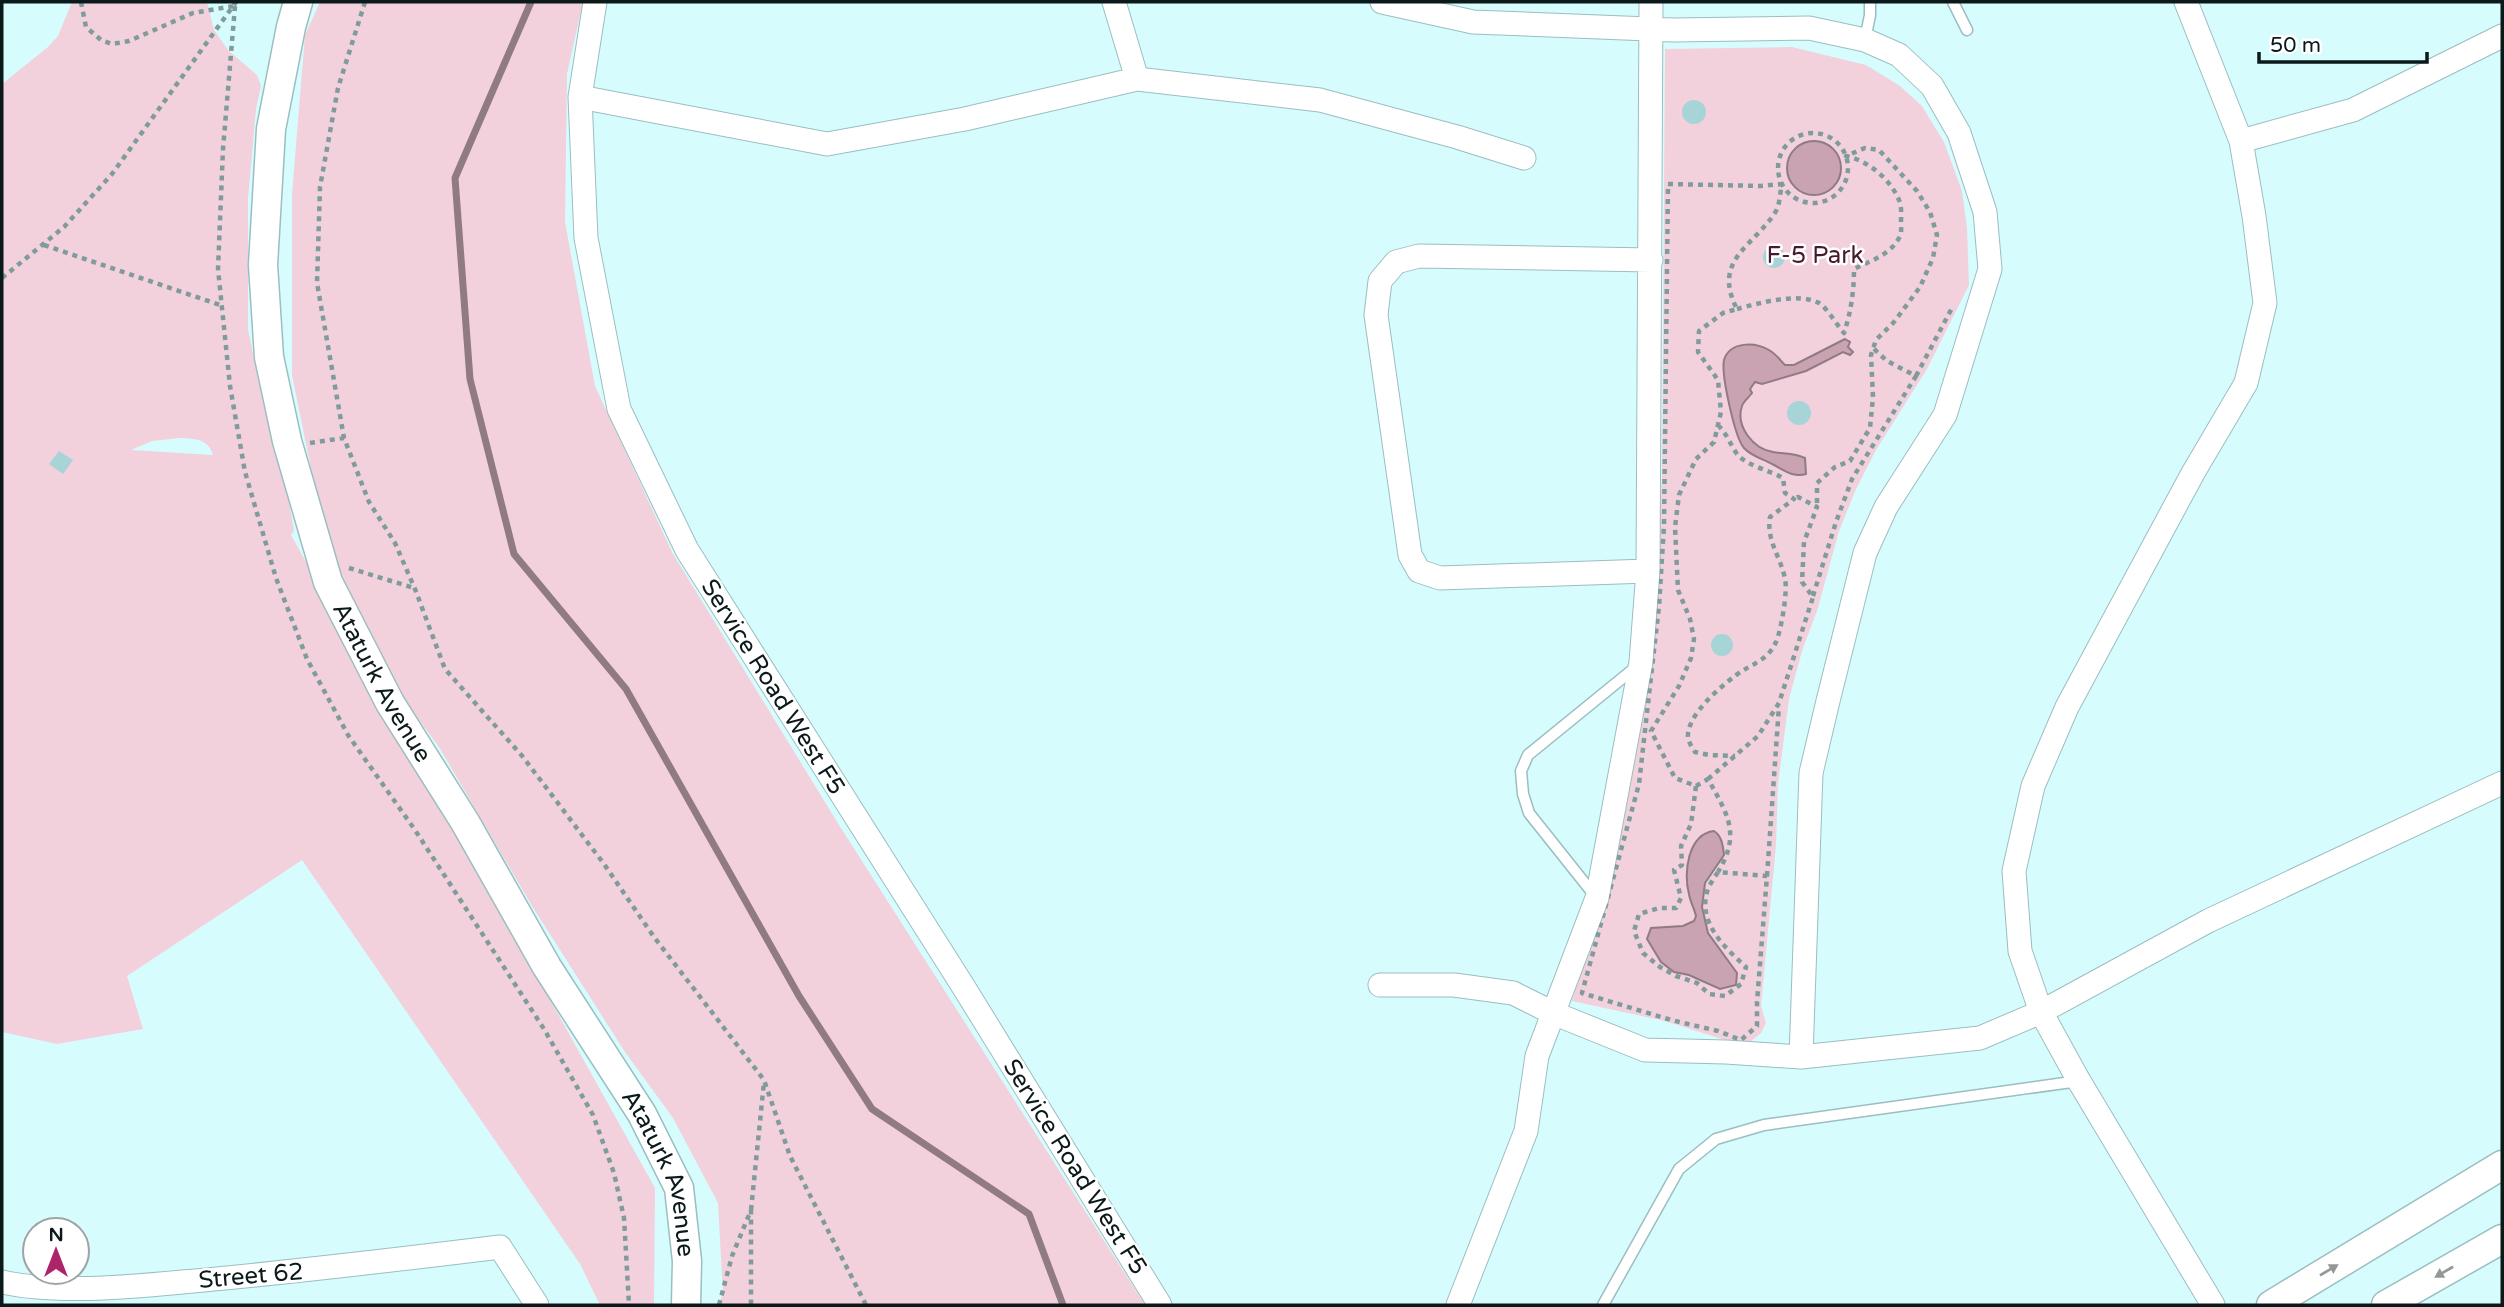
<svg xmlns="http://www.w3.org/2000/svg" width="2504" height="1307" font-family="'Varela Round',sans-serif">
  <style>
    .green { fill: #f2d1dc; fill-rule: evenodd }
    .water { fill: #c9a3b1; stroke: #907a84; stroke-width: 2 }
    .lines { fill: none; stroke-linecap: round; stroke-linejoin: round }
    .stream { stroke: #907a84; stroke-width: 7 }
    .building { fill: #a7d4d7 }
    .service-casing { stroke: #9bbec0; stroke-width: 13 }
    .minor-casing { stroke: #9bbec0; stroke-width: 25 }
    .tertiary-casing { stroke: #9bbec0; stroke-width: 31 }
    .path { stroke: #809b9c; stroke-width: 4.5; stroke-dasharray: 5 5; stroke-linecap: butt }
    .service { stroke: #fff; stroke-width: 10 }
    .minor { stroke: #fff; stroke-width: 23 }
    .tertiary { stroke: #fff; stroke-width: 28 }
    .oneway { fill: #929898 }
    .labels { text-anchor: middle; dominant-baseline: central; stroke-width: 5; stroke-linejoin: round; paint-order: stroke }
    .park-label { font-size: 24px; fill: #48182e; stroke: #fff }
    .street-label { font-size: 24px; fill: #0c191a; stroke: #fff }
  </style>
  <rect width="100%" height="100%" fill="#d7fcfe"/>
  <path class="green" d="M72 2H207L214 30 228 50 257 75 261 86 256 109 248 199V329L263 403 286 483 294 531 291 535 655 1188 654 1305H600L580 1264 302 860 127 976 143 1029 57 1044 2 1032V84L48 47 58 36ZM179 438C194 439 208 438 213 455L131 450 152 441Z
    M320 2H583L567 74 565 222 595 386 673 554 839 825 1145 1305H718L723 1294 718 1203 673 1118 625 1052 532 906 439 747 399 693 330 562 292 375V194L305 35Z
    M1792 47 1866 65 1900 86 1922 106 1944 142 1962 191 1967 228 1969 285 1927 369 1876 450 1856 489 1839 531 1817 611 1802 651 1789 699 1778 784 1776 845 1761 1006 1766 1023 1761 1033 1749 1043H1734L1665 1021 1572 1001 1627 803 1653 621 1662 476 1665 49Z"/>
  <path class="water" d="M1787 168a27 27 0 1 1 54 0a27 27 0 1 1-54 0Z
    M1845 339 1850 342 1848 347 1853 352 1850 355 1843 352 1806 371 1762 384 1755 382 1750 389 1752 393C1749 397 1743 402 1742 406 1735 427 1754 449 1773 452 1784 454 1794 453 1805 458L1806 474C1793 478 1784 470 1772 464 1763 459 1751 456 1744 448 1735 438 1721 375 1724 360 1730 341 1755 342 1769 350 1776 354 1780 360 1785 365H1794Z
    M1714 831C1722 836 1723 846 1724 855L1705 883 1702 907 1708 933 1737 973 1736 985 1720 989 1689 975 1674 972 1661 962 1647 939 1651 928 1683 926 1694 921 1696 916C1694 908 1690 901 1689 894 1683 873 1688 834 1714 831Z"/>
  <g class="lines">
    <path class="stream" d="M531 2 455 178 470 379 514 554 626 689 799 996 872 1109 1029 1214 1063 1305"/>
  </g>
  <path class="building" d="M1682 112a12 12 0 1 1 24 0a12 12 0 1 1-24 0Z
    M1763 257a11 11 0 1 1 22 0a11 11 0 1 1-22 0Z
    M1787 413a12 12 0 1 1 24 0a12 12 0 1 1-24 0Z
    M59 451 73 460 63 474 49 464Z
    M1711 645a11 11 0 1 1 22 0a11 11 0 1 1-22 0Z"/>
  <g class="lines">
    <defs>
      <path id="service" d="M1953 2 1967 30
        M1865 40 1870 15V2
        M1595 896 1529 813 1523 794 1521 771 1528 755 1636 667
        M1603 1305 1679 1169 1716 1139 1764 1125 2079 1081"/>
      <path id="minor" d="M595 2 580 97 586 238 619 409 687 550 963 986 1160 1305
        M1114 2 1137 79
        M1382 2 1473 22 1674 30 1809 28 1865 40 1899 55 1932 86 1959 133 1985 212 1990 269 1945 415 1886 507 1865 553 1828 701 1811 773 1801 1057
        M2186 2 2241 141 2254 216 2265 303 2246 383 2193 473 2067 707 2033 786 2014 871 2020 951 2041 1012 2079 1081 2213 1305
        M580 97 827 144 965 119 1137 79 1320 100 1457 137 1524 158
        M2241 141 2353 110 2502 36
        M1648 571 1440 578 1419 571 1410 555 1376 315 1380 281 1396 262 1419 256 1651 260
        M1380 985H1454L1513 993 1553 1013 1645 1050 1726 1052 1801 1057 1980 1038 2041 1012 2208 921 2502 783
        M2 1282C55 1294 128 1287 182 1282 288 1273 394 1260 500 1247L537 1305
        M1458 1305 1526 1131 1537 1056 1597 898 1641 662 1648 571 1651 2"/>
      <g id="tertiary">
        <path id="s1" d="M298 2 291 27 271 129 263 265 269 357 287 441 328 582 390 703 465 822 547 967 642 1114 679 1188 687 1261 686 1305"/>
        <path d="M2271 1305 2502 1165"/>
        <path d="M2386 1305 2502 1239"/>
      </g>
    </defs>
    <use href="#service" class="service-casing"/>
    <use href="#minor" class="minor-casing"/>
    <use href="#tertiary" class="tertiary-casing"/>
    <path class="path" d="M81 2 86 27 101 40 112 44 129 41 193 13 234 6
      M365 2 338 88 320 187 317 283 344 438 369 502 395 543 415 589 445 669 523 757 604 864 654 937 764 1080 790 1156 866 1305
      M235 6 223 149 218 269 230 386 245 472 276 578 307 659 348 735 415 830 544 1029 593 1115 614 1173 624 1218 629 1305
      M1778 168a35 35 0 1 1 70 0a35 35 0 1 1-70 0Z
      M1668 184 1761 186 1782 184C1780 192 1780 204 1776 211 1755 246 1711 259 1737 309L1723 313 1699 331 1698 352 1718 380 1721 412 1714 442 1696 459 1679 495 1675 527 1678 590 1690 619 1694 639 1691 658 1679 686 1651 731 1675 778 1696 786 1691 824 1681 846 1682 865 1674 870 1681 898 1676 908H1659L1639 914 1634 931 1643 953 1660 967 1676 976 1697 983 1709 994 1725 996 1741 984 1746 967C1725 948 1698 923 1707 892 1709 885 1714 878 1718 872L1767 876 1757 1002V1026L1741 1040 1718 1031 1671 1020 1582 993 1639 784 1659 606 1664 526Z
      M44 245 220 305
      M2 278 64 227 112 174 236 2
      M1737 309C1759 303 1798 292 1819 303 1828 309 1836 324 1844 333 1851 312 1854 291 1854 269 1870 261 1890 255 1899 238 1902 234 1901 228 1901 222 1901 216 1902 206 1899 200 1890 179 1869 161 1846 156L1865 148 1879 150 1917 191 1930 212 1937 235 1933 258 1920 287 1894 322 1876 340 1871 355 1873 397 1870 428 1850 461 1835 467 1817 483V507
      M1916 376 1953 306
      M1718 425C1727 434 1730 444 1737 454 1747 466 1769 470 1783 478L1785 493 1794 499 1770 517C1766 541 1781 557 1785 579 1788 591 1781 631 1776 642 1767 662 1750 664 1735 676 1719 688 1686 716 1688 738 1689 743 1692 747 1695 752L1709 755 1735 756
      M310 443 344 438
      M349 568 414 588
      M1813 596 1836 522 1852 479 1916 376 1887 361 1873 348
      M1708 779 1758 736 1779 703 1813 597 1802 582 1804 542 1817 507 1798 497 1794 499
      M1696 786 1708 779C1728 815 1741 834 1718 872
      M1767 876 1779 706
      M751 1210 764 1082
      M719 1305 732 1256 751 1210V1305"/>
    <use href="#service" class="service"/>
    <use href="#minor" class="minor"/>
    <use href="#tertiary" class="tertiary"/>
  </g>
  <defs><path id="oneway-solid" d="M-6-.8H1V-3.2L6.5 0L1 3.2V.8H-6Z" transform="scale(1.75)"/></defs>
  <g class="oneway">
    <use href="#oneway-solid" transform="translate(2329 1270) rotate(-31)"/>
    <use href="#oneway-solid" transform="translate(2444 1272) rotate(150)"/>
  </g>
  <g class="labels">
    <g class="park-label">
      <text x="1815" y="255">F-5 Park</text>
    </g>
    <g class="street-label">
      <text stroke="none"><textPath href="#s1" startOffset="705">Ataturk Avenue</textPath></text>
      <text transform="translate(773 687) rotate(58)">Service Road West F5</text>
      <text transform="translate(1075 1167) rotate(58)">Service Road West F5</text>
      <text stroke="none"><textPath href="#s1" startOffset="1272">Ataturk Avenue</textPath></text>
      <text transform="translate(251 1276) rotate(-5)">Street 62</text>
    </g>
  </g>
  <rect width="2504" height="1307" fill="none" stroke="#0c191a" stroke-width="7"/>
  <g transform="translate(56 1251)"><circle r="33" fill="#ffffff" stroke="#9ea3a3" stroke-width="2"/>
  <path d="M0-5L12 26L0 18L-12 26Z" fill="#ac256a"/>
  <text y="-10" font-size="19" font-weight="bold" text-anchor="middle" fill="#0c191a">N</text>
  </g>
  <path d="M2259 52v10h168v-10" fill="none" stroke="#0c191a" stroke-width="3.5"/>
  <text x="2270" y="52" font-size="21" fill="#0c191a" stroke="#ffffff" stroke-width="5" paint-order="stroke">50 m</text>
</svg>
